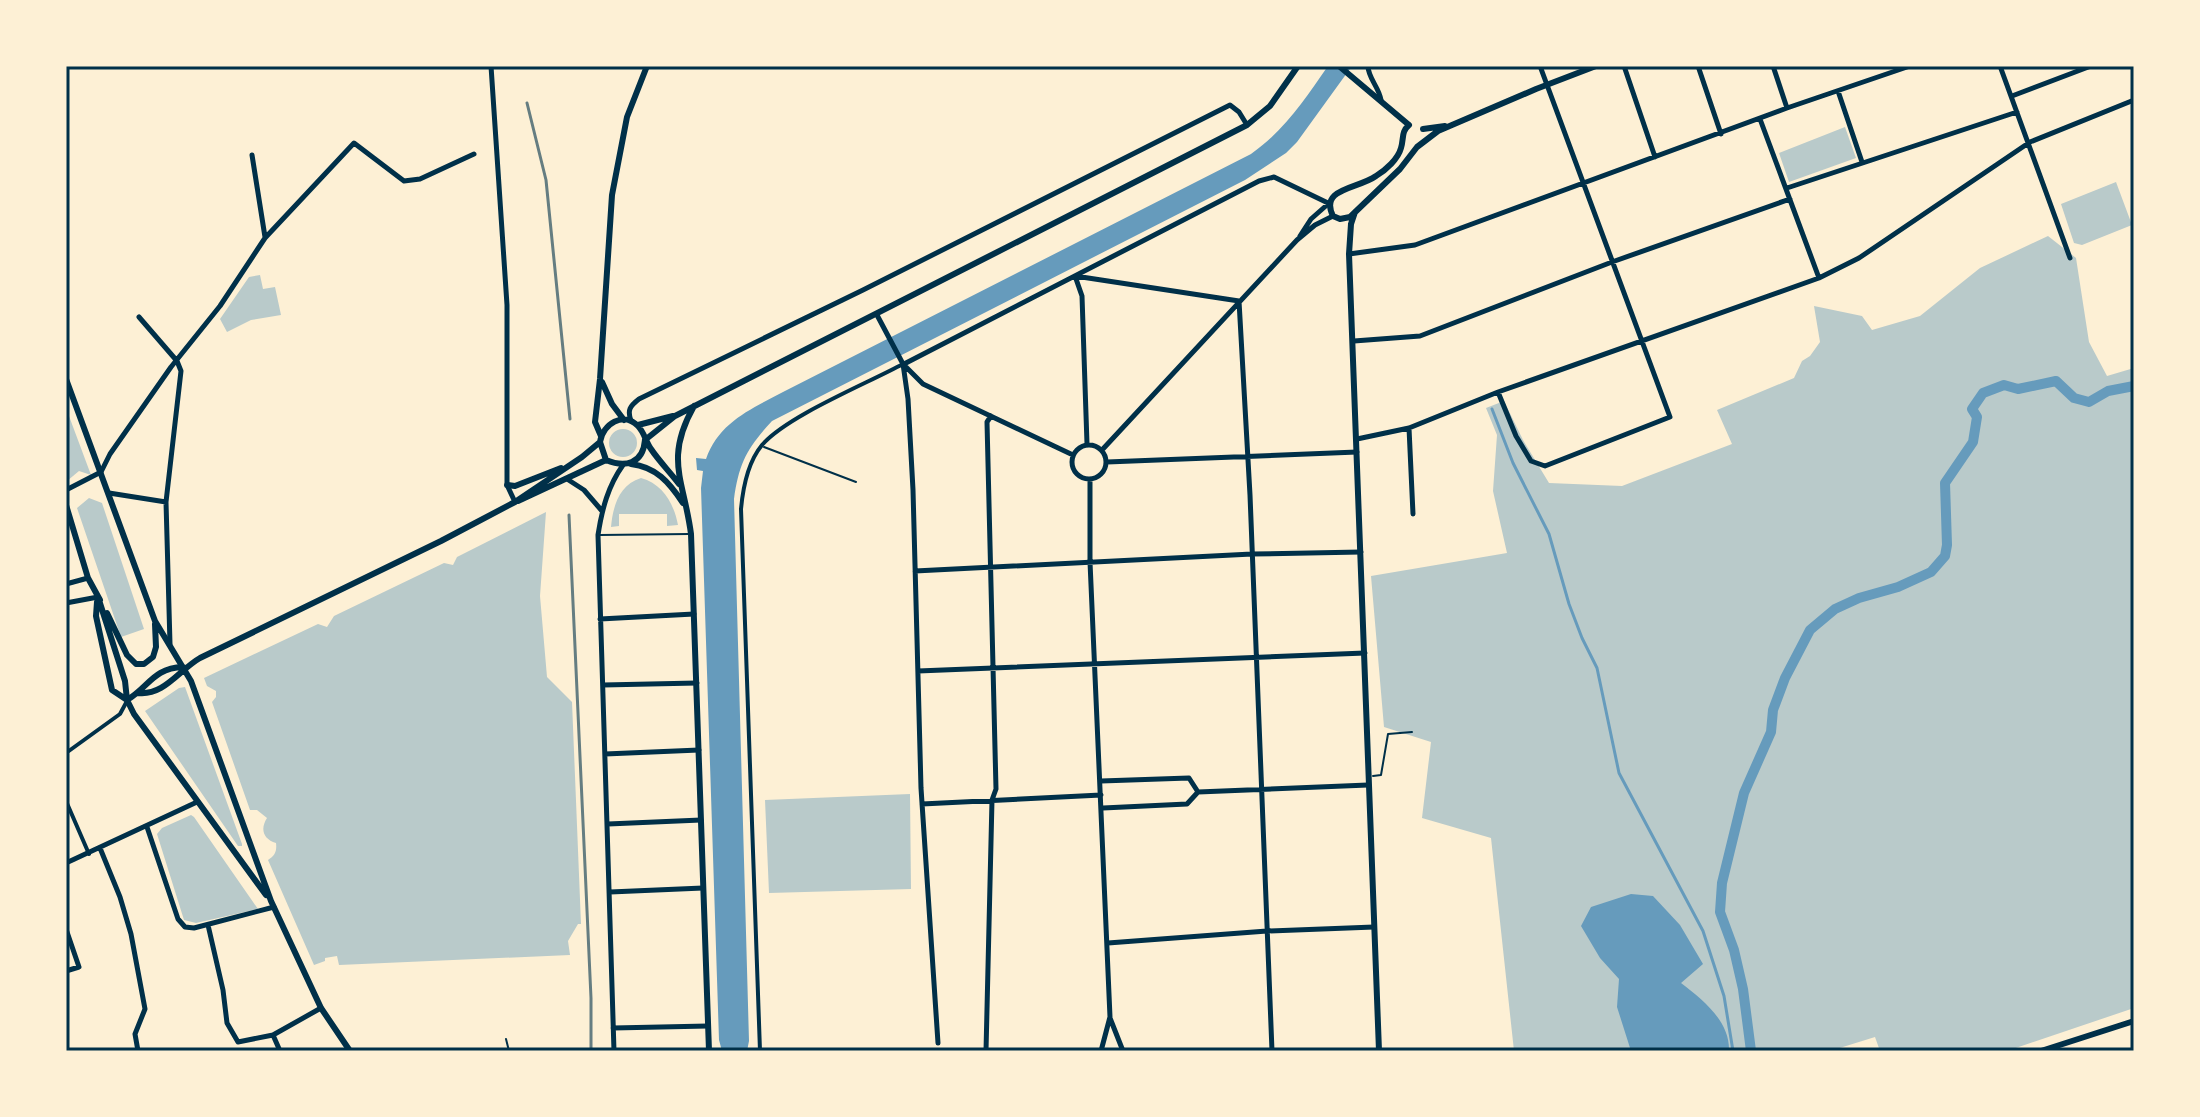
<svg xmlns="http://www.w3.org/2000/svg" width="2200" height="1117" font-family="Figtree,sans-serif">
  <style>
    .green { fill: #b9caca }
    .water { fill: #669bbc }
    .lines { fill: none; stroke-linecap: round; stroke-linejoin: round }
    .stream { stroke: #669bbc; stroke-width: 3 }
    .canal { stroke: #669bbc; stroke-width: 10 }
    .service { stroke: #003049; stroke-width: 2 }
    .pedestrian { stroke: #003049; stroke-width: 4 }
    .minor { stroke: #003049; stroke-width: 5 }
    .tertiary { stroke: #003049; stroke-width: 6 }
    .rail { stroke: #657d81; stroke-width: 3 }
    .neatline { fill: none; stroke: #003049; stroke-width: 3 }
  </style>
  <rect width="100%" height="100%" fill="#fdf0d5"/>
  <path class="green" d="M1845 127 1856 158 1789 182 1779 153Z
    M2116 182 2132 225 2082 245 2074 243 2061 204Z
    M2048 236 2076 258 2089 342 2107 376 2134 368V1008L2007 1051H1880L1875 1037 1830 1051H1514L1491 838 1422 818 1431 742 1384 727 1371 576 1507 553 1493 491 1497 435 1486 408 1504 401 1523 440 1549 483 1622 486 1732 444 1717 410 1794 378 1802 361 1810 356 1820 342 1814 306 1862 316 1872 330 1920 316 1980 268Z
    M260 275 263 289 275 287 281 315 251 320 227 332 220 319 249 277Z
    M66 408 91 475 79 471 67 481Z
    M609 443a14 14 0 1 1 28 0a14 14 0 1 1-28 0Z
    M641 478C663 484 674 504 678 525L667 526V514H619V526L611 527C613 506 619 485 641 478Z
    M89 498 102 503 144 629 121 637 77 508Z
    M546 512 540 596 547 677 572 702 581 924H578L568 941 570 955 339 965 337 956 325 958V961L314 965 268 860C275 856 277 851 276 843 263 839 260 829 267 818L257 810H250L212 702 216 697V691L207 686 204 678 318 624 327 627 334 616 444 563 453 565 457 557Z
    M185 687 242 844V846H238L145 711 179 688Z
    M910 794 911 889 769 893 765 800Z
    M191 815 194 817 258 909 196 923 184 920 157 834 162 828Z"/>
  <path class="water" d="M1328 66H1352L1297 142 1286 153 1245 180 772 421C747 448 739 463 734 499L749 1041 747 1051H722L719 1040 701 488 703 471 697 470 696 458 706 459C719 422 751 409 783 392L1251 154C1285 130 1305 99 1328 66Z
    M1631 894 1653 896 1680 925 1703 964 1681 983C1703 1000 1730 1021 1729 1051H1631L1617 1007 1619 979 1600 958 1581 926 1591 907Z"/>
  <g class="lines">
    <path class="stream" d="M1492 409 1513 463 1549 534 1569 604 1582 638 1597 668 1619 773 1703 931 1724 996 1733 1051"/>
    <path class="canal" d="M1751 1051 1743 989 1734 950 1720 912 1722 883 1744 793 1771 732 1773 710 1785 678 1810 630 1835 609 1859 598 1898 587 1931 572 1945 556 1947 545 1945 483 1973 442 1977 417 1972 409 1983 393 2004 385 2018 389 2056 381 2074 398 2089 402 2108 391 2134 386"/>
    <path class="service" d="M764 447 856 482
      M600 535 689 534
      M1373 776 1381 775 1388 734 1412 732
      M506 1039 509 1051"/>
    <path class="pedestrian" d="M66 753 120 714 127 701
      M66 801 89 854
      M760 1051 741 509C743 487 748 462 762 445 787 416 866 384 903 364"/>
    <path class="minor" d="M491 66 507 305V485L515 502
      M1368 66C1368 78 1379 87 1381 100
      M1624 66 1655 157
      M1698 66 1721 134
      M1773 66 1787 108
      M2000 66 2070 258
      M1838 91 1862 162
      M2012 96 2091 66
      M1760 119 1819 278
      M252 155 265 237
      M1787 188 2017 112
      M1300 236 1311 219 1328 204
      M1349 254 1415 245 1787 108 1910 66
      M1075 276 1239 301 1250 495 1272 1051
      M1075 276 1082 296 1087 444
      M877 315 903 364 923 384 1073 455
      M139 317 177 361 181 371 166 502 170 644
      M1354 341 1420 336 1612 262 1790 199
      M903 364 908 399 913 490 921 788 938 1043
      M904 364 1259 181 1274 177 1328 203
      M1498 392 1516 436 1531 461 1545 466 1670 417 1540 66
      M631 421C627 410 630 406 639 399L863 290 1230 105 1239 112 1247 125
      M1409 428 1413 514
      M1357 439 1409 428 1498 392 1819 278 1859 258 2030 142 2134 100
      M1072 462a17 17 0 1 1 34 0a17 17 0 1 1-34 0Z
      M1102 450 1297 240 1315 225 1333 216
      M1107 462 1357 452
      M567 479 584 490 602 511
      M1090 480V562L1110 1017 1101 1051
      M66 490 101 472 110 454 171 367 220 306 265 238 354 143 404 181 420 179 474 154
      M109 493 166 502
      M915 571 1252 554 1361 552
      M66 584 88 578
      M66 603 98 597
      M600 619 694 614
      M918 671 1365 653
      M603 685 697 683
      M605 754 699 750
      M1101 781 1189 778 1198 792
      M922 804 1101 795
      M1103 808 1187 804 1198 792 1368 785
      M608 824 701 820
      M147 827 178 919 185 927 194 928 274 907
      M100 848 120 897 131 934 145 1009 135 1034 138 1051
      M66 863 197 802
      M610 892 703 888
      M208 925 223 990 227 1023 238 1042 273 1035 321 1008
      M66 929 79 967 66 971
      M1108 943 1267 931 1374 927
      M1110 1018 1123 1051
      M613 1028 708 1026
      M273 1035 280 1051
      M614 1051 598 535C602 509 608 486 623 465
      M986 1051 992 800 996 789 987 422 991 416"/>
    <path class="tertiary" d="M1339 66 1409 125
      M1409 125C1401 132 1404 138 1401 148 1398 159 1386 170 1376 176 1358 189 1319 188 1333 216L1340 219 1350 217 1400 169 1417 147 1438 131 1536 89 1596 66
      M1423 129 1445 126
      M1355 212 1351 224 1349 254 1379 1051
      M66 379 155 621 191 681 271 901 321 1008 350 1051
      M602 382 612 404 624 420
      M694 406C664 459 684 480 691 534L709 1051
      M638 425 673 416
      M601 436 595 422 600 379 612 195 627 117 647 66
      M645 440 675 416 1247 125 1270 106 1298 66
      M645 440C643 464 625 468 606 460L600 442C603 424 623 411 638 426 644 432 646 442 651 449 659 461 670 472 679 484
      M631 464C656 467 669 482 683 503
      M507 485 515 486 561 468
      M518 501 606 460
      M66 505 88 578 100 600
      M98 597 125 681 127 700 134 714 266 895
      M97 602 96 616 112 690 127 700
      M107 613 127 655 136 664H144L153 657 156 647 155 624
      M138 693C164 696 179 670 200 658L441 541 515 502 582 457 600 442
      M127 700C149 687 153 668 183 667
      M2041 1051 2134 1021"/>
    <path class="rail" d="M527 103 546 180 570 419
      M569 515 591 998V1051"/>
  </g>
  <rect width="2200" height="1117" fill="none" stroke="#fdf0d5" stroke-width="136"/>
  <rect x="68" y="68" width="2064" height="981" class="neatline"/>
</svg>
